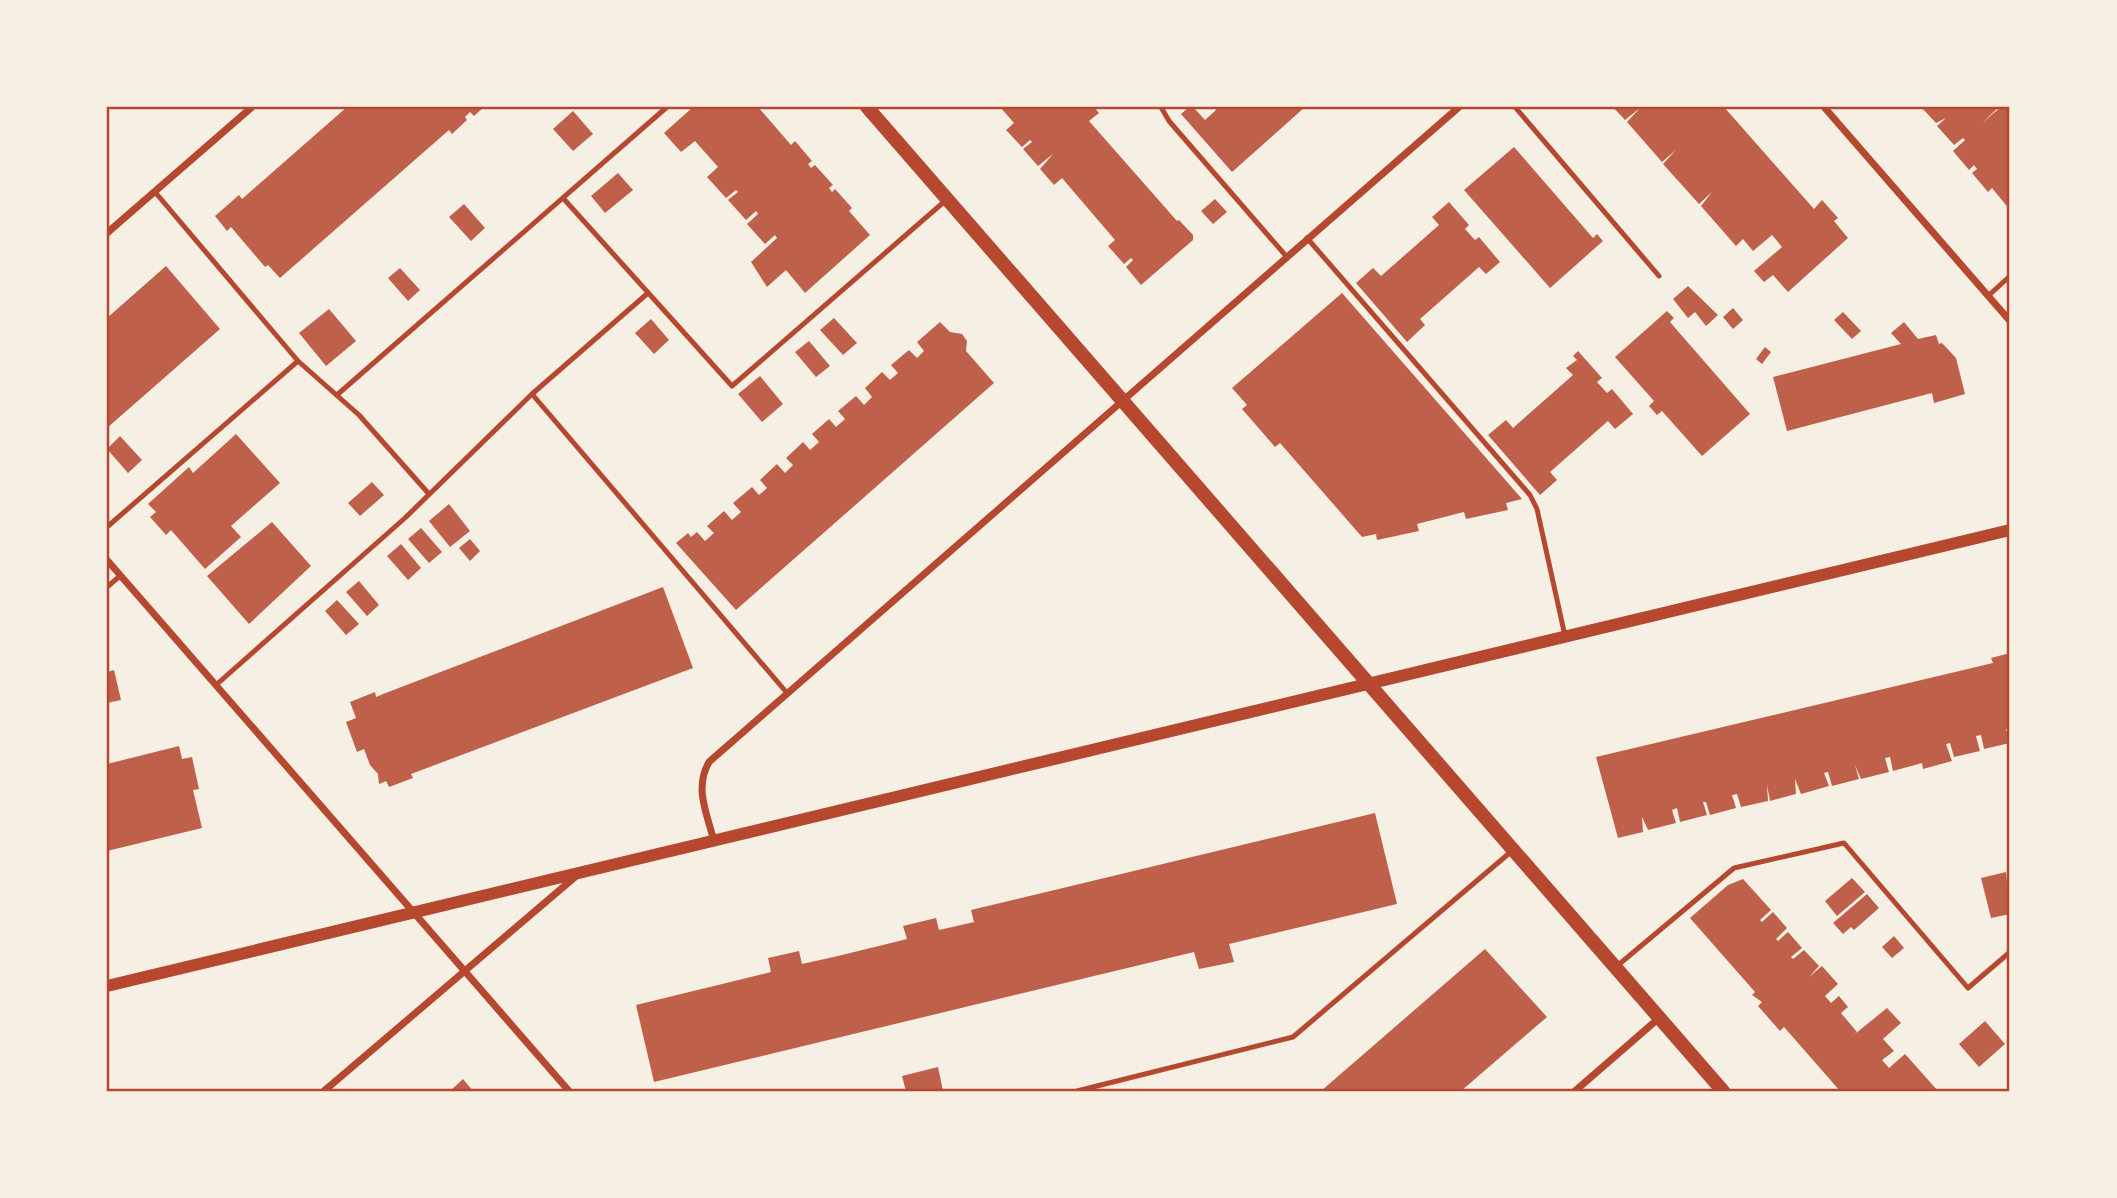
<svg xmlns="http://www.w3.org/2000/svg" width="2117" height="1198" font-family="'IBM Plex Serif',serif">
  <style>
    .building { fill: #bf614a }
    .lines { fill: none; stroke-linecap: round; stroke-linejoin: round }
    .service { stroke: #b5482f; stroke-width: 5 }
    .minor { stroke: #b5482f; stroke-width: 7 }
    .tertiary { stroke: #b5482f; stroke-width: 12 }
    .secondary { stroke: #b5482f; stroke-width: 14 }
    .neatline { fill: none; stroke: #b5482f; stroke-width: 2.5 }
  </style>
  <rect width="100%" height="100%" fill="#f6efe4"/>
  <path class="building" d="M347 107H484L474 116 470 112 465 117 467 120 452 134 449 130 280 278 268 265 265 267 231 227 227 231 215 216 239 195 242 199Z
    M693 107H758L791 145 795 141 812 161 808 164 811 168 815 165 833 185 829 188 832 192 835 189 852 208 849 211 870 235 805 293 786 270 767 287 751 262 777 238 775 235 765 244 747 224 758 214 756 211 746 220 728 200 738 192 736 190 726 198 707 177 718 167 695 141 681 152 664 133Z
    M1000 107H1094L1099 113 1089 121 1177 221 1179 220 1193 235V240L1141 285 1126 267 1133 260 1131 258 1124 264 1108 246 1115 240 1062 178 1054 185 1040 169 1053 154 1038 166 1023 149 1032 142 1030 140 1022 147 1006 130 1014 123Z
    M1189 107H1193L1205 120 1216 110 1214 107H1305L1232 172 1181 114Z
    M1613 107H1724L1814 209 1822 200 1838 218 1834 221 1848 238 1788 292 1773 275 1764 282 1754 271 1782 247 1772 235 1753 251 1743 239 1736 246 1701 206 1712 192 1699 204 1663 164 1676 150 1662 162 1627 122 1640 108 1625 120Z
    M1921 107H1999L1982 123 2001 107H2010V210L1992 188 1988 192 1972 173 1977 169 1974 165 1969 170 1953 151 1965 140 1963 138 1954 145 1937 126 1946 118 1936 123Z
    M573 111 593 134 573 151 553 129Z
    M1514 147 1593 238 1597 234 1603 241 1550 288 1464 190Z
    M618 173 633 190 605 213 591 196Z
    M1215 199 1227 212 1213 224 1201 211Z
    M1449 202 1469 225 1465 229 1475 240 1479 237 1500 262 1486 274 1479 267 1420 319 1425 325 1407 342 1356 283 1373 268 1381 276 1439 225 1432 217Z
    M464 204 485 228 471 241 449 217Z
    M166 266 220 329 107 428V318Z
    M400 268 420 290 408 301 388 278Z
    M1688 286 1718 315 1706 326 1695 312 1688 318 1673 299Z
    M1342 293 1522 499 1506 503 1508 510 1466 519 1464 512 1417 524 1419 531 1377 540 1376 534 1362 537 1280 443 1275 447 1242 409 1247 405 1232 388Z
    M1733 308 1743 320 1733 329 1723 317Z
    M329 309 356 341 326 366 299 333Z
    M1667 311 1674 318 1670 322 1750 414 1702 456 1662 411 1657 415 1649 406 1654 401 1615 357Z
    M1843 312 1861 331 1852 339 1834 320Z
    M834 318 857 343 843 355 820 330Z
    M651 319 669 340 654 354 635 333Z
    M940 322 950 332 962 334 967 341 966 351 994 383 736 610 676 543 688 533 691 537 697 532 705 541 714 533 707 526 724 511 732 520 741 512 733 503 752 487 759 495 767 488 760 480 777 464 785 473 793 465 786 458 803 442 810 450 819 442 812 434 829 419 836 427 845 419 838 411 856 396 864 405 872 397 865 388 882 372 890 380 898 373 891 365 909 350 917 358 924 351 917 342Z
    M1904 322 1918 339 1936 335 1939 344 1942 343 1956 358 1965 394 1934 403 1932 393 1787 431 1773 377 1901 344 1891 333Z
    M809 341 830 366 816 377 795 352Z
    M1765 347 1771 352 1762 364 1756 359Z
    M1578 351 1602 378 1597 382 1607 393 1612 389 1633 414 1615 429 1608 421 1550 472 1557 480 1540 495 1488 435 1506 420 1513 428 1573 375 1566 368 1577 360 1573 356Z
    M760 376 783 404 762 422 738 394Z
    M236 434 280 483 231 526 241 537 205 569 171 530 166 535 150 517 156 512 148 504 189 467 193 473Z
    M120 436 142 460 128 473 107 449Z
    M372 482 384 495 360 516 348 503Z
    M449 504 470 531 450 547 429 521Z
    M272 522 311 566 249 624 207 576Z
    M421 528 442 552 429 563 408 539Z
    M470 539 480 551 470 561 459 548Z
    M401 544 421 568 408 580 387 556Z
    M359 581 379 605 367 616 346 592Z
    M663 587 693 668 411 774 413 778 389 787 386 781 379 784 378 774 370 765 364 749 357 752 346 722 356 718 350 702 375 692 376 697 383 694Z
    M337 600 359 624 346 635 325 611Z
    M2010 653V728L2006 729 2010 743 1984 749 1981 735 1976 736 1980 751 1954 757 1950 743 1946 744 1952 761 1923 769 1922 763 1893 771 1890 757 1885 758 1889 772 1861 779 1855 765 1859 779 1832 786 1828 772 1824 773 1829 786 1801 794 1795 779 1796 794 1770 801 1767 785 1768 801 1741 807 1737 794 1732 795 1736 808 1710 815 1706 802H1703L1707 815 1680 822 1677 808 1672 810 1676 823 1648 830 1642 817 1643 832 1618 838 1596 757 1993 663 1991 658Z
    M114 670 121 700 107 703V672Z
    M179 746 182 759 192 757 199 789 193 790 202 828 107 851V764Z
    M1375 813 1397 904 1229 944 1234 962 1199 969 1194 952 654 1082 636 1005 771 972 768 958 799 951 802 964 838 956 907 939 903 926 936 918 939 930 974 922 971 910Z
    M2006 872 2010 914 1991 918 1981 878Z
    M1852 878 1865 892 1837 916 1825 901Z
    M1743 879 1771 910 1760 920 1762 922 1773 912 1787 928 1776 939 1778 941 1788 932 1802 948 1791 957 1793 959 1804 950 1819 966 1809 977 1822 966 1838 984 1825 996 1831 1003 1839 996 1848 1007 1841 1013 1857 1032 1850 1038 1887 1008 1901 1023 1883 1039 1894 1051 1882 1060 1889 1068 1905 1054 1938 1091H1840L1784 1027 1780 1031 1758 1006 1762 1002 1752 995 1755 992 1690 918 1728 885Z
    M1867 894 1879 908 1854 930 1851 927 1843 934 1833 923Z
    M1894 936 1904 948 1892 958 1882 947Z
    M1485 949 1547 1017 1461 1091H1321Z
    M1985 1021 2005 1044 1979 1067 1959 1044Z
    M938 1067 943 1091H906L902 1076Z
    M463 1079 473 1091H450Z"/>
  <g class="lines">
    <path class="service" d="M1161 107 1169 121 1286 256
      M1515 107 1659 276
      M155 192 298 361 359 415 429 494
      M563 198 732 386 945 201
      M1307 238 1530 495 1537 509 1565 636
      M1988 296 2010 276
      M338 394 667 107
      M532 394 787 693
      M107 527 298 361
      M107 587 120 576
      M216 685 405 518 532 394 648 293
      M1617 966 1734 868 1844 843 1968 988 2010 952
      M1077 1091 1293 1037 1513 850"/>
    <path class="minor" d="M1824 107 2010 321
      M107 233 252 107
      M107 560 569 1091
      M714 841C707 814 694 788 709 762L1459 107
      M324 1091 575 877
      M1575 1091 1659 1018"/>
    <path class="tertiary" d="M107 986 2010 530"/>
    <path class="secondary" d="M867 107 1723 1091"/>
  </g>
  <rect width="2117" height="1198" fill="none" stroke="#f6efe4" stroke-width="217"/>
  <rect x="108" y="108" width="1900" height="982" class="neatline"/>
</svg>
